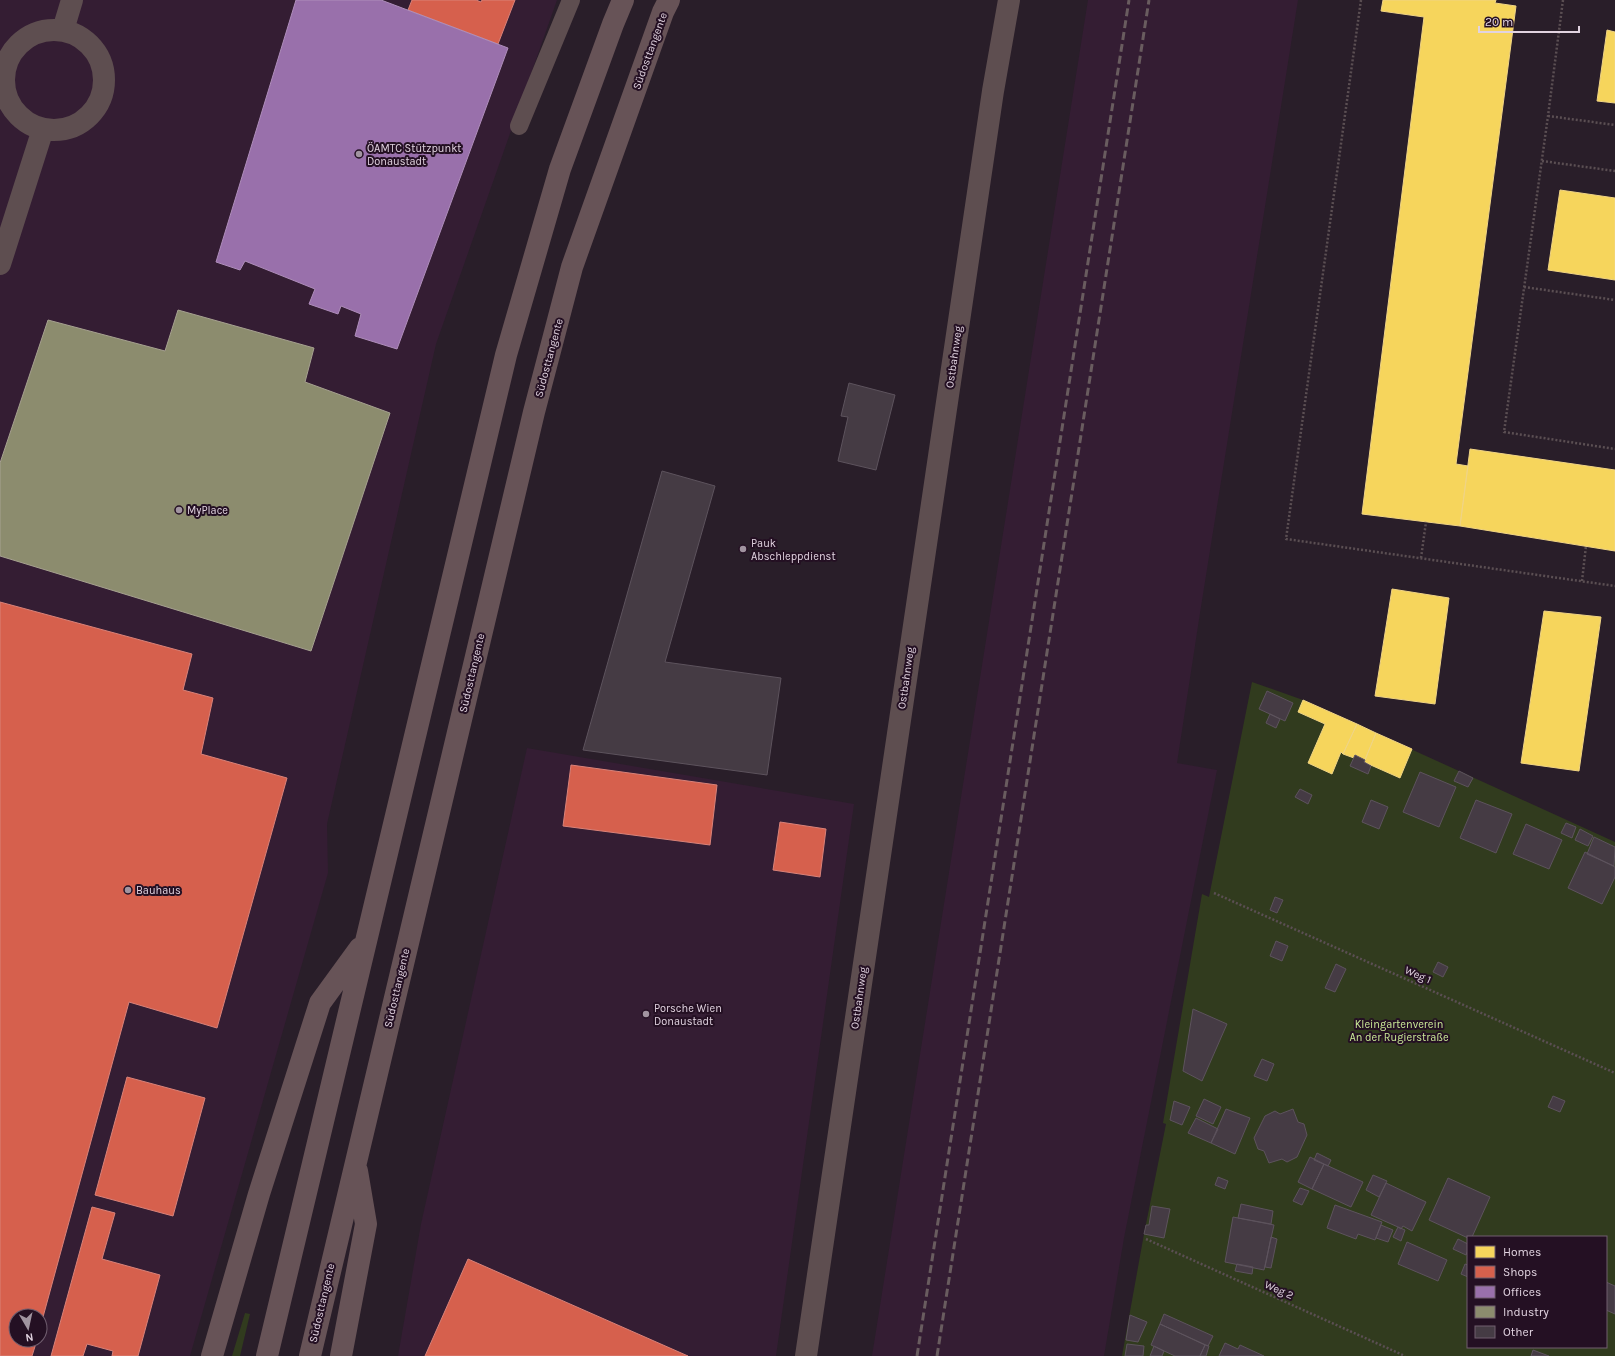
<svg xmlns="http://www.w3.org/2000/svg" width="1615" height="1356" font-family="Karla,sans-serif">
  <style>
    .built { fill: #341d33; fill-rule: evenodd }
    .green { fill: #313b1e; fill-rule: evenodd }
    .homes { fill: #f6d55c; stroke: #f0d484 }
    .shops { fill: #d6604d; stroke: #d98279 }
    .offices { fill: #9970ab; stroke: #af8ebb }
    .industry { fill: #8c8c6e; stroke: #a6a190 }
    .building { fill: #453b44; stroke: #5d535d }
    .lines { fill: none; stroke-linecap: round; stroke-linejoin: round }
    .path { stroke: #5b4f53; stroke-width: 2.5; stroke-dasharray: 2 2; stroke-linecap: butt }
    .lane { stroke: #5e4e50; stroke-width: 18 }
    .street { stroke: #5e4e50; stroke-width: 22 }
    .highway { stroke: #675357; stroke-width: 22 }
    .rail { stroke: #695c5f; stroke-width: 3; stroke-dasharray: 8 4; stroke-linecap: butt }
    .poi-dot { fill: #a194a0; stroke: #241023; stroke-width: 1.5 }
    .labels { text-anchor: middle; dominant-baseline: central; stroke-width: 4; stroke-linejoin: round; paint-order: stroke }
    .street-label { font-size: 11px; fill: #e1d3e0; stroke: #241023 }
    .poi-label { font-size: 11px; fill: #e1d3e0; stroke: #241023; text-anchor: start }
    .park-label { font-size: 11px; fill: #cbeb97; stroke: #241023 }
  </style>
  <rect width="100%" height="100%" fill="#291e29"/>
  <path class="built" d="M0 0H557L436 344 327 824 328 873 190 1356H0ZM16 1316H40V1340H16Z
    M1088 0H1298L1200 613 1177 763 1217 770 1124 1238 1104 1356H872Z
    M527 748 854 804 776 1356H398L421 1224Z"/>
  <path class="green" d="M1252 682 1303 700 1615 842V1356H1122L1144 1234 1166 1124 1163 1123 1202 894 1209 897ZM1468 1237H1606V1347H1468Z
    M245 1313 250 1314 240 1356H232Z"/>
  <path class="homes" d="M1383 0H1496L1495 3 1516 6 1456 464 1468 466 1460 526 1362 514 1424 17 1381 11Z
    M1607 30 1615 32V103L1597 101Z
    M1560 190 1615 198V280L1548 270Z
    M1470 449 1615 470V551L1460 526Z
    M1392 589 1449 598 1435 704 1375 696Z
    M1544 611 1601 617 1579 771 1521 763Z
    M1303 700 1357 724 1343 754 1341 752 1332 774 1308 763 1325 724 1298 712Z
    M1357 724 1376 733 1365 760 1355 755 1354 758 1343 754Z
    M1376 733 1412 749 1400 778 1364 762Z"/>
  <path class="shops" d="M412 0H476L481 2 482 0H515L498 44 408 10Z
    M0 602 192 654 183 690 213 698 201 754 287 778 217 1028 129 1002 40 1328V1316H16V1340H37L32 1356H0Z
    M571 765 717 785 710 845 563 826Z
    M780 822 826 829 820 877 773 870Z
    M127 1077 205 1098 173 1216 95 1195Z
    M92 1207 115 1213 102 1259 160 1275 138 1356H112L113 1351 87 1344 83 1356H51Z
    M468 1259 688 1356H425Z"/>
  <path class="offices" d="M296 0H381L508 48 397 349 355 336 361 314 341 306 338 314 309 304 315 289 245 261 240 270 216 262Z"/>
  <path class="industry" d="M178 310 314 348 305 382 390 413 311 651 0 556V463L48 320 165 351Z"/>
  <path class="building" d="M849 383 895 395 876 470 838 461 848 417 841 416Z
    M662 471 715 486 665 662 781 678 767 775 583 750Z
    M1267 691 1293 703 1285 721 1259 709Z
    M1270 714 1280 719 1276 728 1266 723Z
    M1355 755 1365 760 1364 762 1371 766 1368 774 1350 766Z
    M1459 771 1473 778 1468 787 1454 781Z
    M1420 772 1456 787 1439 827 1403 812Z
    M1300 789 1312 795 1308 804 1295 797Z
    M1371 800 1388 807 1379 829 1362 822Z
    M1476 800 1512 814 1496 853 1460 838Z
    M1566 823 1576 827 1572 838 1561 833Z
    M1526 824 1562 840 1549 869 1513 854Z
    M1580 829 1593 836 1588 846 1575 840Z
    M1594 837 1615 847 1614 866 1587 854Z
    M1585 852 1615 867V877L1602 904 1568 888Z
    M1275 897 1283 900 1277 913 1270 910Z
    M1276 941 1288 946 1282 961 1270 956Z
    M1438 962 1448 967 1443 977 1433 972Z
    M1336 964 1346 969 1335 992 1325 988Z
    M1193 1009 1227 1024 1202 1081 1183 1071Z
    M1262 1059 1274 1064 1267 1081 1254 1076Z
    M1553 1096 1565 1101 1560 1112 1548 1107Z
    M1204 1099 1221 1107 1213 1124 1196 1116Z
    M1174 1101 1190 1107 1182 1125 1170 1120Z
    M1226 1109 1250 1118 1235 1154 1211 1143Z
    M1293 1109 1298 1122 1304 1124 1307 1135 1297 1157 1287 1162 1282 1159 1269 1163 1264 1151 1258 1149 1254 1138 1265 1116 1275 1111 1280 1114Z
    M1196 1118 1218 1129 1211 1143 1188 1133Z
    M1317 1153 1331 1160 1328 1166 1314 1160Z
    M1310 1157 1324 1164 1312 1189 1298 1182Z
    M1324 1164 1363 1182 1351 1207 1312 1189Z
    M1373 1175 1387 1181 1379 1197 1366 1190Z
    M1218 1177 1228 1181 1225 1189 1215 1185Z
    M1448 1178 1490 1197 1472 1237H1468V1238L1429 1220Z
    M1386 1183 1426 1202 1412 1231 1403 1226 1401 1229 1398 1227 1371 1215Z
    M1300 1188 1309 1191 1302 1205 1293 1201Z
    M1241 1204 1273 1211 1271 1224 1238 1218Z
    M1335 1205 1382 1222 1375 1240 1358 1234 1356 1239 1327 1228Z
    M1152 1206 1170 1209 1164 1238 1144 1234 1146 1225H1149Z
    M1233 1217 1274 1225 1264 1270 1225 1262Z
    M1381 1225 1393 1230 1388 1242 1376 1238Z
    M1398 1227 1405 1230 1401 1241 1393 1237Z
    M1271 1237 1277 1239 1271 1268 1265 1267Z
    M1458 1239 1468 1244V1250L1466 1255 1453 1249Z
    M1407 1242 1447 1260 1438 1281 1398 1264Z
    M1237 1264 1253 1267 1252 1274 1235 1271Z
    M1465 1264 1468 1265V1277L1461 1274Z
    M1606 1282 1615 1286V1314L1606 1310Z
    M1164 1314 1213 1336 1208 1346 1160 1324Z
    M1130 1315 1147 1322 1138 1342 1126 1340Z
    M1160 1324 1205 1345 1200 1356H1175L1151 1345Z
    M1225 1343 1238 1349 1240 1345 1264 1356H1219Z
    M1127 1344 1144 1346 1143 1356H1125Z
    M1205 1345 1209 1346 1206 1356H1200Z
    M1154 1346 1164 1351 1162 1356H1150Z
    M1533 1350 1549 1356H1531Z"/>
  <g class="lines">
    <path class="path" d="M1361 0 1286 539 1615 586
      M1563 0 1548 116 1504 432 1615 449
      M1548 116 1615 125
      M1542 161 1615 171
      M1524 287 1615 300
      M1421 558 1426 522
      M1582 581 1586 546
      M1214 893 1615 1073
      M1146 1239 1405 1356"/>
    <path class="lane" d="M519 126 571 0"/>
    <path class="street" d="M63 30 72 0
      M4 80a50 50 0 1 1 100 0a50 50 0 1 1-100 0Z
      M0 264 43 129
      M806 1356 993 91 1009 0"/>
    <path class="highway" d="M212 1356 259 1194 320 1003 360 948
      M267 1356 506 355 560 169 613 24 623 0
      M310 1356 534 412 572 267 663 12 669 0
      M341 1356 366 1224 357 1171"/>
    <path class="rail" d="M917 1356 1129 0
      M937 1356 1149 0"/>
  </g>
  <g class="poi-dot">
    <circle cx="359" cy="154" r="4"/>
    <circle cx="179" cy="510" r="4"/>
    <circle cx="743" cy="549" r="4"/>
    <circle cx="128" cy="890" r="4"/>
    <circle cx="646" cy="1014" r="4"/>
  </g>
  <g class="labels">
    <g class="street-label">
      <text transform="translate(650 51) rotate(-70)">Südosttangente</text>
      <text transform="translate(954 357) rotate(-82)">Ostbahnweg</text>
      <text transform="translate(549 358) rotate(-75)">Südosttangente</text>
      <text transform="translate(472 673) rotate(-77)">Südosttangente</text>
      <text transform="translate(906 678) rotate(-82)">Ostbahnweg</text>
      <text transform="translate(1418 975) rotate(24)">Weg 1</text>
      <text transform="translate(397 988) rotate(-77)">Südosttangente</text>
      <text transform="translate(859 998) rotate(-82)">Ostbahnweg</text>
      <text transform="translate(1279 1290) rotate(24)">Weg 2</text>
      <text transform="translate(322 1303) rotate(-77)">Südosttangente</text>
    </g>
    <g class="poi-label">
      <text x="367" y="148">ÖAMTC Stützpunkt<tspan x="367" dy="13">Donaustadt</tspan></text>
      <text x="187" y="510">MyPlace</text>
      <text x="751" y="543">Pauk<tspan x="751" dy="13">Abschleppdienst</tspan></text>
      <text x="136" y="890">Bauhaus</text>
      <text x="654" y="1008">Porsche Wien<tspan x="654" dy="13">Donaustadt</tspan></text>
    </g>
    <g class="park-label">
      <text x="1399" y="1024">Kleingartenverein<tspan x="1399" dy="13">An der Rugierstraße</tspan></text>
    </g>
  </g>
  <rect x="1467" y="1236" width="140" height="112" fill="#241023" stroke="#705e6f"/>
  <rect x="1475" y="1246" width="20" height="12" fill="#f6d55c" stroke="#705e6f"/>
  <text x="1503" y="1256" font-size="12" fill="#e1d3e0">Homes</text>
  <rect x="1475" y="1266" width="20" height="12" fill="#d6604d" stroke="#705e6f"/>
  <text x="1503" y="1276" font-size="12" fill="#e1d3e0">Shops</text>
  <rect x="1475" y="1286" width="20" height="12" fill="#9970ab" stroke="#705e6f"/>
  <text x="1503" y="1296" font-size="12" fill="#e1d3e0">Offices</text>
  <rect x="1475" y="1306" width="20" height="12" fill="#8c8c6e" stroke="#705e6f"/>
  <text x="1503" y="1316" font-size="12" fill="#e1d3e0">Industry</text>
  <rect x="1475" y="1326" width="20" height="12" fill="#453b44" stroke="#705e6f"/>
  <text x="1503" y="1336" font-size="12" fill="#e1d3e0">Other</text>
  <g transform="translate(28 1328) rotate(171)"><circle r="19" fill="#241023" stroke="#705e6f"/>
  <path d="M0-3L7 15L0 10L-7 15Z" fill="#a194a0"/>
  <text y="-6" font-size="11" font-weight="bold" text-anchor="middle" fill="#e1d3e0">N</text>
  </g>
  <path d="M1479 26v6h100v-6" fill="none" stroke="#e1d3e0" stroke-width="2"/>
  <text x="1485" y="26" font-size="12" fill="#e1d3e0" stroke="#241023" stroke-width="3" paint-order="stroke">20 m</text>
</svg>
